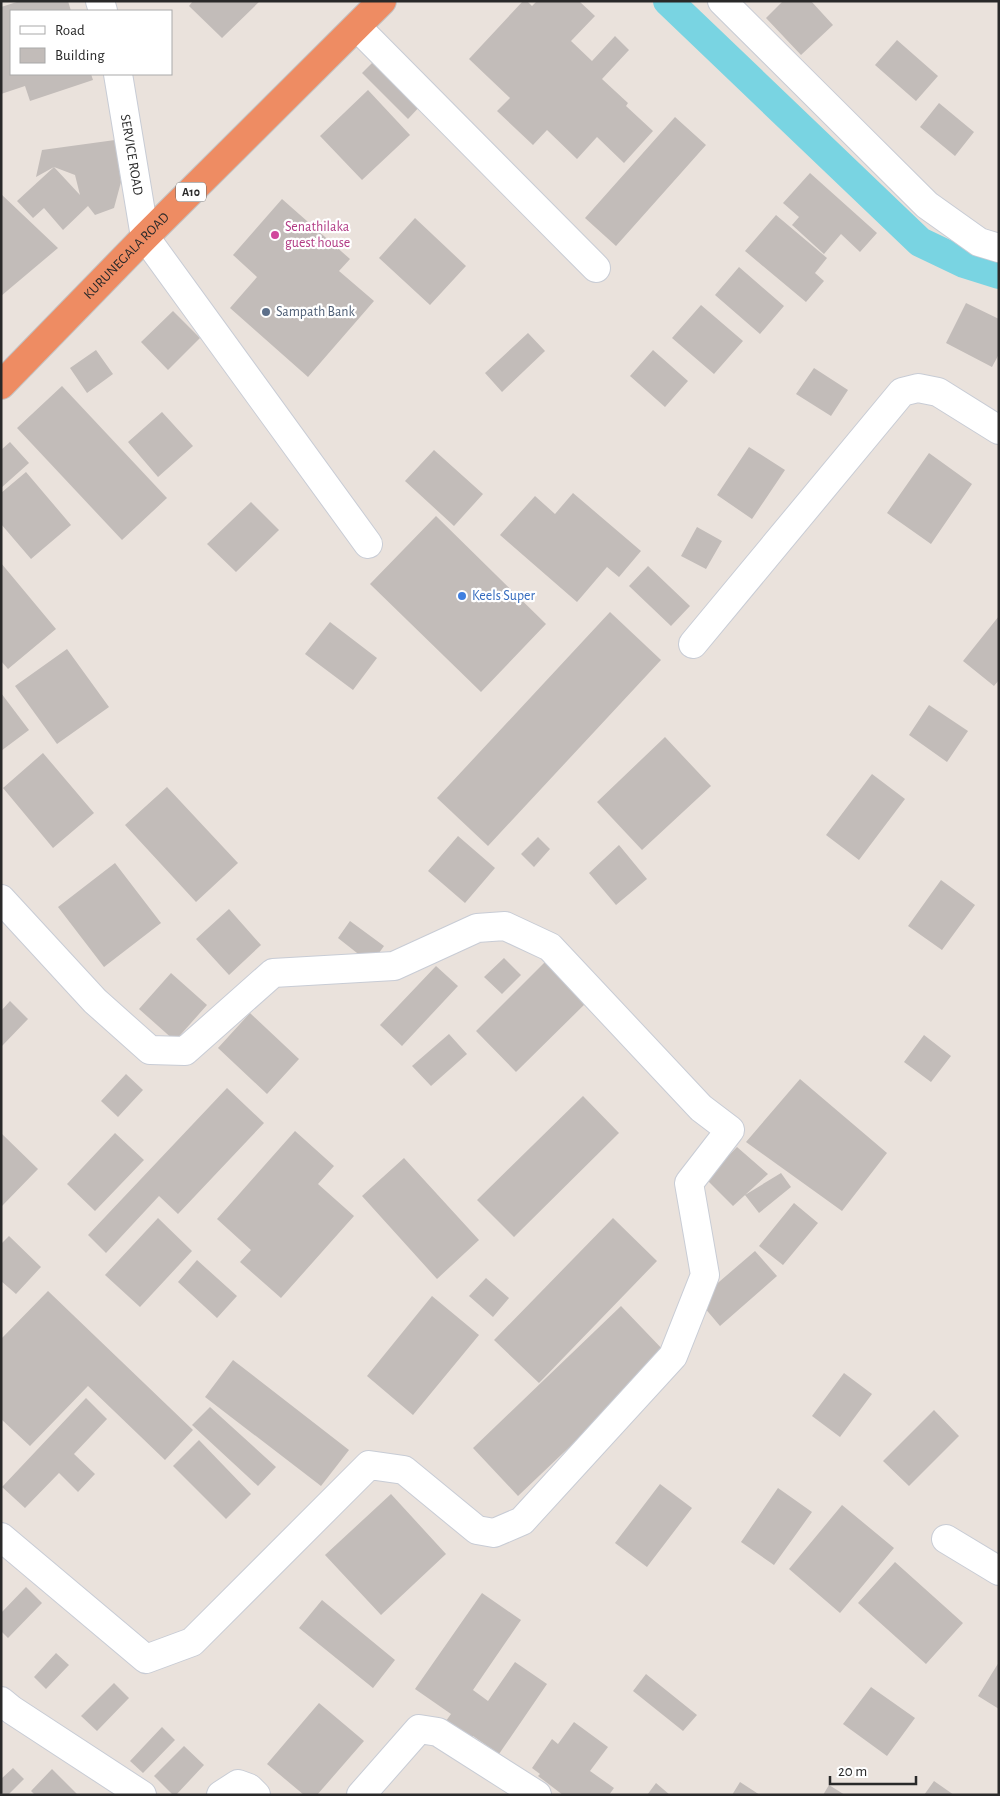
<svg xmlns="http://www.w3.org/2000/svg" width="1000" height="1796" font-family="'Alegreya Sans',sans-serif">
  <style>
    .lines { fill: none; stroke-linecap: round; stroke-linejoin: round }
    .canal { stroke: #79d4e2; stroke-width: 30 }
    .building { fill: #c2bcb9; fill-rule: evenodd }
    .minor-casing { stroke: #c8ccd5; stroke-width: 30 }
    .highway-casing { stroke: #c3c3c3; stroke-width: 30 }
    .minor { stroke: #fff; stroke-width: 28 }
    .highway { stroke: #ee8c63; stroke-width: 28 }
    .hotel-dot { fill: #d1479c; stroke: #fff; stroke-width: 2 }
    .service-dot { fill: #5c6f8a; stroke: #fff; stroke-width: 2 }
    .shop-dot { fill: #3f7fe0; stroke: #fff; stroke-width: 2 }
    .labels { text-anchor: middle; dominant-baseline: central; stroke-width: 4.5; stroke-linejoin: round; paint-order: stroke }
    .shield { fill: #fff; stroke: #696969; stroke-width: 1 }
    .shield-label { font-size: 12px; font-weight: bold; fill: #292929 }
    .street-label { font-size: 14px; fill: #292929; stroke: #fff }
    .hotel-label { font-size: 14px; fill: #b23c85; stroke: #fff; text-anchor: start }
    .service-label { font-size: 14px; fill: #4e5e75; stroke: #fff; text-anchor: start }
    .shop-label { font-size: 14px; fill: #366cbe; stroke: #fff; text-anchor: start }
  </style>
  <rect width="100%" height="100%" fill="#eae2dc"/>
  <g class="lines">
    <path class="canal" d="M668 1 920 242 964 263 999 274"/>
  </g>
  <path class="building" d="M20 1H68L71 11H11V74H91L93 80 30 101 25 86 1 94V7Z
    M193 1H260L222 38 189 6Z
    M523 1H527L532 6 537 1H579L595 16 571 41 592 61 615 36 629 50 602 79 628 103 626 106 653 131 624 163 597 137 577 159 547 130 533 145 497 111 510 98 469 59Z
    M783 1H811L833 25 801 55 766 18Z
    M897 40 938 76 916 101 875 65Z
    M377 58 423 103 408 119 362 73Z
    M368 90 410 135 362 180 320 136Z
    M939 103 974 132 955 156 920 127Z
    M675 117 706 145 616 246 585 218Z
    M115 140 121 182 114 208 95 215 88 206 63 230 44 208 33 218 17 201 54 167 36 177 42 150ZM54 167 75 175 80 195Z
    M810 173 877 233 860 252 841 234 824 254 792 225 799 217 783 203Z
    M1 194 58 248 1 296Z
    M282 199 350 259 339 271 374 301 308 377 230 308 257 277 233 255Z
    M776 215 827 258 815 273 824 281 806 302 745 251Z
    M415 218 466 266 430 305 379 258Z
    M739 267 784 306 760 334 715 295Z
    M966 303 999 319V354L992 367 946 343Z
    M701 305 743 341 714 374 672 338Z
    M173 311 200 338 168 370 141 342Z
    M528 333 545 351 502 392 485 373Z
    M96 350 113 374 87 393 70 368Z
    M653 350 688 381 665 407 630 376Z
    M814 368 848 390 831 416 796 394Z
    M62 386 167 498 122 540 17 428Z
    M162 412 193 446 158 477 128 442Z
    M10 442 29 463 1 488V450Z
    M749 447 785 470 752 519 717 495Z
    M434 450 483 494 454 526 405 481Z
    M929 453 972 484 931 544 887 513Z
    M26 472 71 525 31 559 1 524V493Z
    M573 493 641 551 619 577 607 567 577 602 500 535 535 496 555 514Z
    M251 502 279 530 236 572 207 544Z
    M436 516 546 624 481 692 370 584Z
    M697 527 722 541 706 569 681 556Z
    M1 563 56 629 8 669 1 661Z
    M648 566 690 606 671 626 629 586Z
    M610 612 661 660 488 846 437 798Z
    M999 616V680L994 686 963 661Z
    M330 622 377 658 353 690 305 654Z
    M67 649 109 707 57 744 15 686Z
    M1 693 29 730 1 751Z
    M929 705 968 731 947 762 909 735Z
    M665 737 711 786 642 850 597 802Z
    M43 753 94 813 53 848 3 788Z
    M872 774 905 799 859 860 826 835Z
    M167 787 238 863 196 902 125 825Z
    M458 836 495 868 465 903 428 871Z
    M538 837 550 849 534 867 521 854Z
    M619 845 647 879 616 905 589 873Z
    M115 863 161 923 104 967 58 907Z
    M941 880 975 905 942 950 908 926Z
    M229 909 261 945 229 975 196 939Z
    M350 921 384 946 371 964 338 938Z
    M504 958 521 975 502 994 484 977Z
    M548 959 589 1000 516 1072 476 1031Z
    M436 966 458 986 402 1046 380 1025Z
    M171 973 207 1005 175 1041 139 1009Z
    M10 1001 28 1019 1 1047V1011Z
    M250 1013 299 1059 267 1094 218 1048Z
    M449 1034 467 1054 431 1086 412 1066Z
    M924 1035 951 1056 931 1082 904 1062Z
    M126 1074 143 1090 118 1117 101 1101Z
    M800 1079 887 1153 842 1211 746 1142Z
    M227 1088 264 1123 178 1214 159 1196 106 1253 88 1235Z
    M583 1096 619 1133 514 1237 477 1200Z
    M295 1131 334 1166 318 1184 354 1216 281 1298 240 1262 251 1250 217 1219Z
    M1 1133 38 1169 1 1207Z
    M115 1133 144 1160 95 1211 67 1184Z
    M737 1147 768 1174 733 1206 706 1179Z
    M404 1158 479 1240 437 1279 362 1196Z
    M781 1173 791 1187 759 1213 745 1195Z
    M794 1203 818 1223 783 1265 759 1246Z
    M158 1218 192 1251 140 1307 105 1275Z
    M613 1218 657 1261 539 1383 494 1340Z
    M9 1236 41 1267 16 1294 1 1281V1244Z
    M755 1251 777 1276 720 1326 698 1300Z
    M197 1260 237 1296 217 1318 178 1282Z
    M486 1278 509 1298 493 1317 469 1296Z
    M48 1291 193 1430 165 1460 88 1386 30 1446 1 1419V1339Z
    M432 1296 479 1335 413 1415 367 1376Z
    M621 1306 667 1354 518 1496 473 1448Z
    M233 1360 349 1450 321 1486 205 1397Z
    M844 1373 872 1394 840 1437 812 1416Z
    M86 1398 107 1419 74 1454 95 1474 78 1492 59 1473 25 1508 2 1487Z
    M210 1407 276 1467 258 1486 192 1425Z
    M934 1410 959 1436 909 1486 883 1461Z
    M199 1440 251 1494 226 1519 173 1466Z
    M660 1484 692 1508 647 1567 615 1543Z
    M778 1488 812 1512 774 1565 741 1542Z
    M391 1494 446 1554 381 1615 325 1555Z
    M842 1505 894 1548 840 1613 789 1569Z
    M895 1562 963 1623 926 1664 858 1603Z
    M26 1587 42 1603 8 1638 1 1631V1613Z
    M482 1593 521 1620 473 1690 488 1701 515 1662 547 1684 499 1754 473 1736 469 1743 443 1725 451 1714 415 1689Z
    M322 1600 395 1660 373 1688 299 1628Z
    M56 1653 69 1665 46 1689 34 1677Z
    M999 1662V1709L978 1696Z
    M646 1674 697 1715 683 1731 633 1691Z
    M114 1683 129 1698 97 1731 81 1716Z
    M871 1687 915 1718 887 1756 843 1724Z
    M319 1703 364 1741 317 1795H304L267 1764Z
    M574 1722 608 1747 590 1771 614 1788 609 1795H563L538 1776 540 1774 532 1768 552 1739 558 1744Z
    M162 1727 175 1740 143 1773 130 1761Z
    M184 1746 204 1765 176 1795H173L154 1776Z
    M13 1768 24 1779 8 1795H4L1 1792V1779Z
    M52 1769 78 1795H35L31 1791Z
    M934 1781 954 1795H924Z
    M740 1782 760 1795H732Z
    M656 1783 670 1795H647Z
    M829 1785 845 1795H823Z"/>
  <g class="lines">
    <defs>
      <g id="minor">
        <path d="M100 1 103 11"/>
        <path d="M722 1 927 205 979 242 999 248"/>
        <path d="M357 27 596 268"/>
        <path id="s1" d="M118 74 145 237 368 544"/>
        <path d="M693 644 902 392 918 388 938 392 999 430"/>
        <path d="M1 899 95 1001 150 1050 185 1051 273 973 394 966 477 928 505 926 550 947 701 1108 730 1130 689 1183 705 1275 673 1356 522 1521 494 1533 477 1530 404 1470 369 1465 192 1642 146 1659 1 1537"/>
        <path d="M946 1539 999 1571"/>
        <path d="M1 1701 12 1710 142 1795"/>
        <path d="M221 1795 238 1784 249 1788 256 1795"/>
        <path d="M361 1795 419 1729 438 1732 537 1795"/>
      </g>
      <g id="highway">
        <path id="s2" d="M1 385 145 237 382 1"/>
      </g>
    </defs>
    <use href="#minor" class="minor-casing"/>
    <use href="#highway" class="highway-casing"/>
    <use href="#minor" class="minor"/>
    <use href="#highway" class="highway"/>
  </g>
  <circle class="hotel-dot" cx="275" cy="235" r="5"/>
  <circle class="service-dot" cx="266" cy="312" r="5"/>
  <circle class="shop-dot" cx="462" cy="596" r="5"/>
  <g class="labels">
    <rect class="shield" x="176" y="182.5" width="30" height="19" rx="4"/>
    <g class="shield-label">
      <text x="191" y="192">A10</text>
    </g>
    <g class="street-label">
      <text stroke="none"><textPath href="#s1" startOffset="82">SERVICE ROAD</textPath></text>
      <text stroke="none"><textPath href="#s2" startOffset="180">KURUNEGALA ROAD</textPath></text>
    </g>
    <g class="hotel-label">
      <text x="285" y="227">Senathilaka<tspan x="285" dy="16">guest house</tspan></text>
    </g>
    <g class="service-label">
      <text x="276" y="312">Sampath Bank</text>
    </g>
    <g class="shop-label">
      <text x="472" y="596">Keels Super</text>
    </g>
  </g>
  <rect width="1000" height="1796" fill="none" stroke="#292929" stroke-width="5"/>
  <rect x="10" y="10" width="162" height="65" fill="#ffffff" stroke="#a9a9a9"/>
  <rect x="20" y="26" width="25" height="8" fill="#ffffff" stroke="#a9a9a9"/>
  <text x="55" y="35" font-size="15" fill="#292929">Road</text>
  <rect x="20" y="48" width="25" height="15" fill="#c2bcb9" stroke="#a9a9a9"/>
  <text x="55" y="60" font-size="15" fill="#292929">Building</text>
  <path d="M830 1776v8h86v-8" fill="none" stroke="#292929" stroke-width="2.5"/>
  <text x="838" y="1776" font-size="15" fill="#292929" stroke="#ffffff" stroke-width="4" paint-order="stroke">20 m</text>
</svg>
